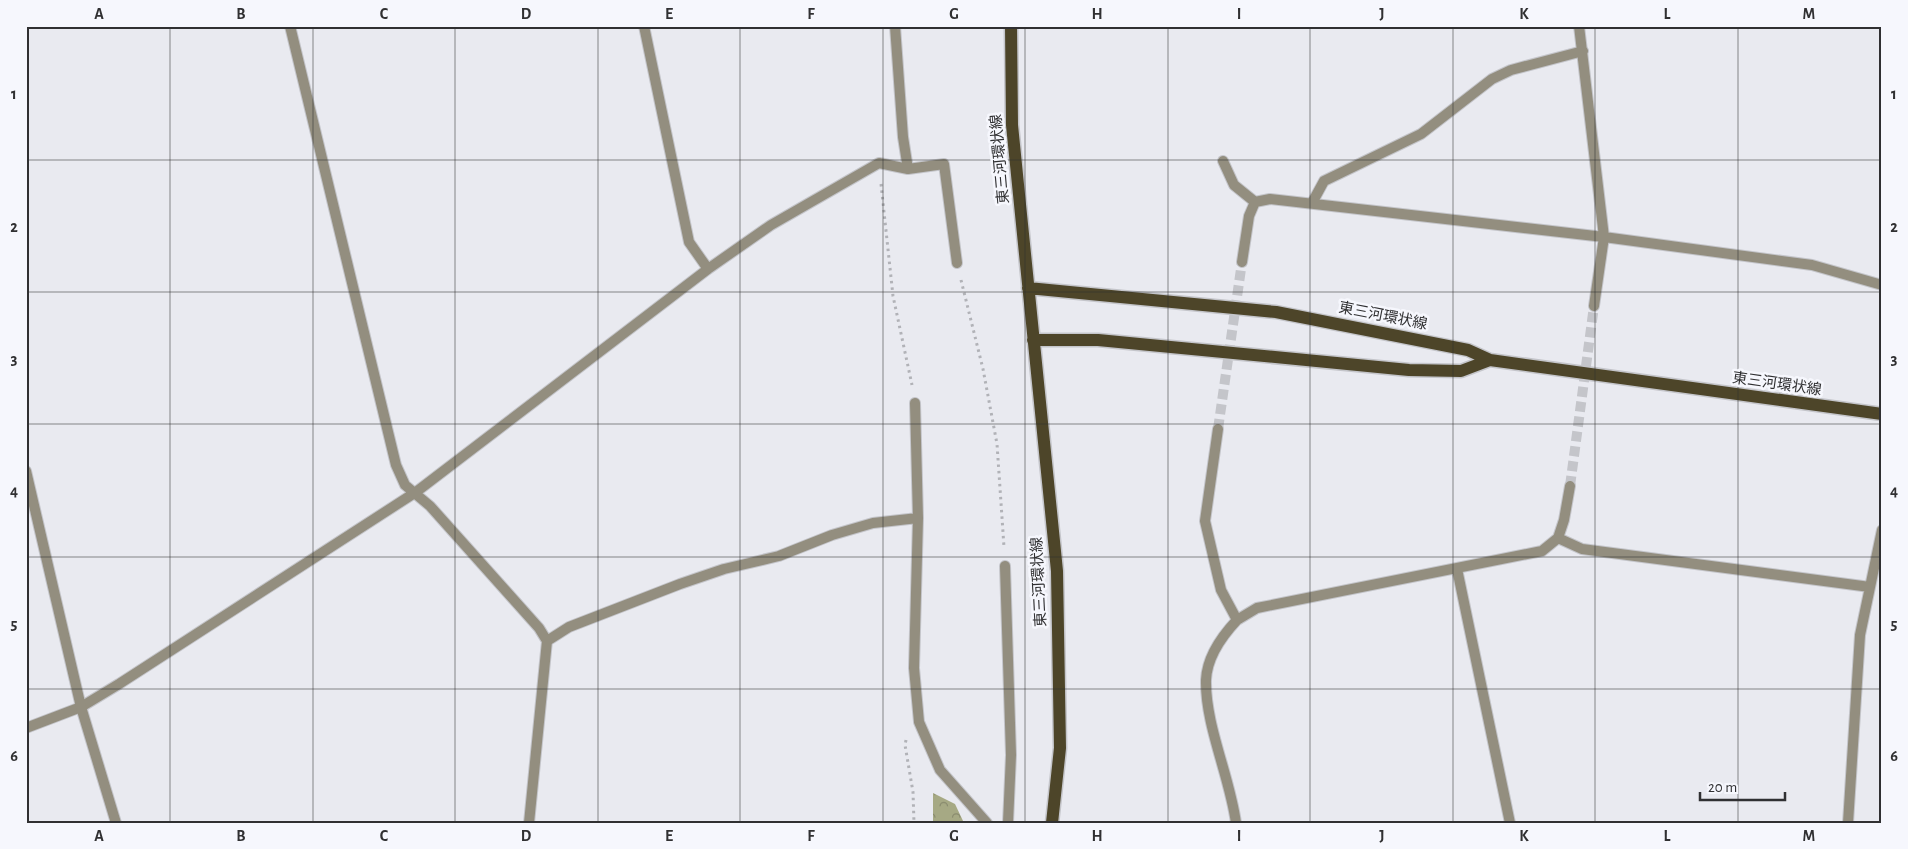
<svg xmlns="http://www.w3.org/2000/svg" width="1908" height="849" font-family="'Alegreya Sans','Noto Sans JP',sans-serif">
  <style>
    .forest { fill: url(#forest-crowns) }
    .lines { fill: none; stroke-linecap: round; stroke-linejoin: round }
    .minor-tunnel { stroke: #c4c5ca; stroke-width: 10; stroke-dasharray: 10 5; stroke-linecap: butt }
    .minor-casing { stroke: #c4c5ca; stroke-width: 12 }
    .tertiary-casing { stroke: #c4c5ca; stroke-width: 12 }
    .primary-casing { stroke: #c4c5ca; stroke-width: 15 }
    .path { stroke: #b1b2b7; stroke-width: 3; stroke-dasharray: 2.5 4; stroke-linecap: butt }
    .minor { stroke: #938e7f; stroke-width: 10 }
    .tertiary { stroke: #938e7f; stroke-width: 10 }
    .primary { stroke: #4d4529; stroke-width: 12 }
    .grid { fill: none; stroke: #303032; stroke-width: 1; stroke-opacity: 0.55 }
    .labels { text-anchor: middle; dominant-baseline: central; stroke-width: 5; stroke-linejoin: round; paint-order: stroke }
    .street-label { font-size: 15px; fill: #303032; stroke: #f6f7fd }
    .neatline { fill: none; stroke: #303032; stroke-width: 2 }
    .grid-label { font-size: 16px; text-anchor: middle; font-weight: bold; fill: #303032 }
  </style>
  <defs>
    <pattern id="forest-crowns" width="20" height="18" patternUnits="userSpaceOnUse" patternTransform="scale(1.25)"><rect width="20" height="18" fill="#a6a984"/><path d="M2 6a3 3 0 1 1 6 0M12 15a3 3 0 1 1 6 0" fill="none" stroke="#888a6d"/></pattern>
  </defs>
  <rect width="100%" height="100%" fill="#e9eaf0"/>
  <path class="forest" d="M933 793 955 804 964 823H933Z"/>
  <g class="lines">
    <path class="minor-tunnel" d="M1218 429 1242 262
      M1570 486 1594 306"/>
    <defs>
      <path id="minor" d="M290 26 396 465 405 485 430 506 539 628 547 641 529 823
        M644 26 689 242 708 269
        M895 26 903 137 908 169
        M1579 26 1604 237 1594 306
        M1223 161 1234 185 1255 202
        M1312 203 1324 181 1421 134 1492 79 1511 70 1583 51
        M1242 262 1249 216 1255 202 1270 199 1604 237 1812 265 1882 285
        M915 403 918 518 914 668 919 722 940 770 987 823
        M1218 429 1205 521 1221 590 1237 620C1222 636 1207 656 1206 680 1205 725 1230 777 1236 823
        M1558 538 1564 520 1570 486
        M1005 566 1011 755 1008 823
        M1457 569 1510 823
        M1237 620 1257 608 1542 551 1558 538 1582 549 1870 587
        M547 641 569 627 680 584 724 569 779 556 832 535 873 523 918 518
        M26 728 81 707 119 684 416 492 708 269 771 225 879 163 908 169 944 164 957 263
        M1848 823 1860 635 1882 530"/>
      <path id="tertiary" d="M26 471 81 707 116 823"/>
      <path id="primary" d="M1011 26 1012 125 1057 571 1060 748 1052 823
        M1028 288 1276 312 1468 350 1490 360 1882 414
        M1033 340H1098L1409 370 1461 371 1490 360"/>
    </defs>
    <use href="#minor" class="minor-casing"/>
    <use href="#tertiary" class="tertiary-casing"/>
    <use href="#primary" class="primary-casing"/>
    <path class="path" d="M881 184 893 296 912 385
      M961 280 983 369 997 444 1004 547
      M906 740 905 745 913 792 914 823"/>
    <use href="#minor" class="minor"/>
    <use href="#tertiary" class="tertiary"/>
    <use href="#primary" class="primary"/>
  </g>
  <path class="grid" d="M170 26V823M313 26V823M455 26V823M598 26V823M740 26V823M883 26V823M1025 26V823M1168 26V823M1310 26V823M1453 26V823M1595 26V823M1738 26V823M26 160H1882M26 292H1882M26 424H1882M26 557H1882M26 689H1882"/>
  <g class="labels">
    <g class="street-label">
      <text transform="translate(1000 159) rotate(-95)">東三河環状線</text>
      <text transform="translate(1383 316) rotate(11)">東三河環状線</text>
      <text transform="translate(1777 384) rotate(8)">東三河環状線</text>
      <text transform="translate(1039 582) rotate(-93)">東三河環状線</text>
    </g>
  </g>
  <rect width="1908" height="849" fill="none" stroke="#f6f7fd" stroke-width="55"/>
  <path d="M1700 792v8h85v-8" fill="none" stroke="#303032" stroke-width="2.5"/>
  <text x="1708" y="792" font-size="15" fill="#303032" stroke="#f6f7fd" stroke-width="4" paint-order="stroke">20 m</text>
  <rect x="28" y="28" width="1852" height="794" class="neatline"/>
  <g class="grid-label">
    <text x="99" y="19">A</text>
    <text x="241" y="19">B</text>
    <text x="384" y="19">C</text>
    <text x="526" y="19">D</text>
    <text x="669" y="19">E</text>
    <text x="811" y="19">F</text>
    <text x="954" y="19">G</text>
    <text x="1097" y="19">H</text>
    <text x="1239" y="19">I</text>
    <text x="1382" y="19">J</text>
    <text x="1524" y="19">K</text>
    <text x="1667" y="19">L</text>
    <text x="1809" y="19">M</text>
    <text x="14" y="99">1</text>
    <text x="1894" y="99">1</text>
    <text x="14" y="232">2</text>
    <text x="1894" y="232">2</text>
    <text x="14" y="364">3</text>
    <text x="1894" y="364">3</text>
    <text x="14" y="496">4</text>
    <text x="1894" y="496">4</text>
    <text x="14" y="629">5</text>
    <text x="1894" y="629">5</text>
    <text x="14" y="761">6</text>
    <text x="1894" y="761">6</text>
    <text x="99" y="841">A</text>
    <text x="241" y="841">B</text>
    <text x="384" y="841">C</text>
    <text x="526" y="841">D</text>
    <text x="669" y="841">E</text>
    <text x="811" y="841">F</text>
    <text x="954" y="841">G</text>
    <text x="1097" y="841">H</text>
    <text x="1239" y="841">I</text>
    <text x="1382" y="841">J</text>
    <text x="1524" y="841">K</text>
    <text x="1667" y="841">L</text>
    <text x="1809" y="841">M</text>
  </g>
</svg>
